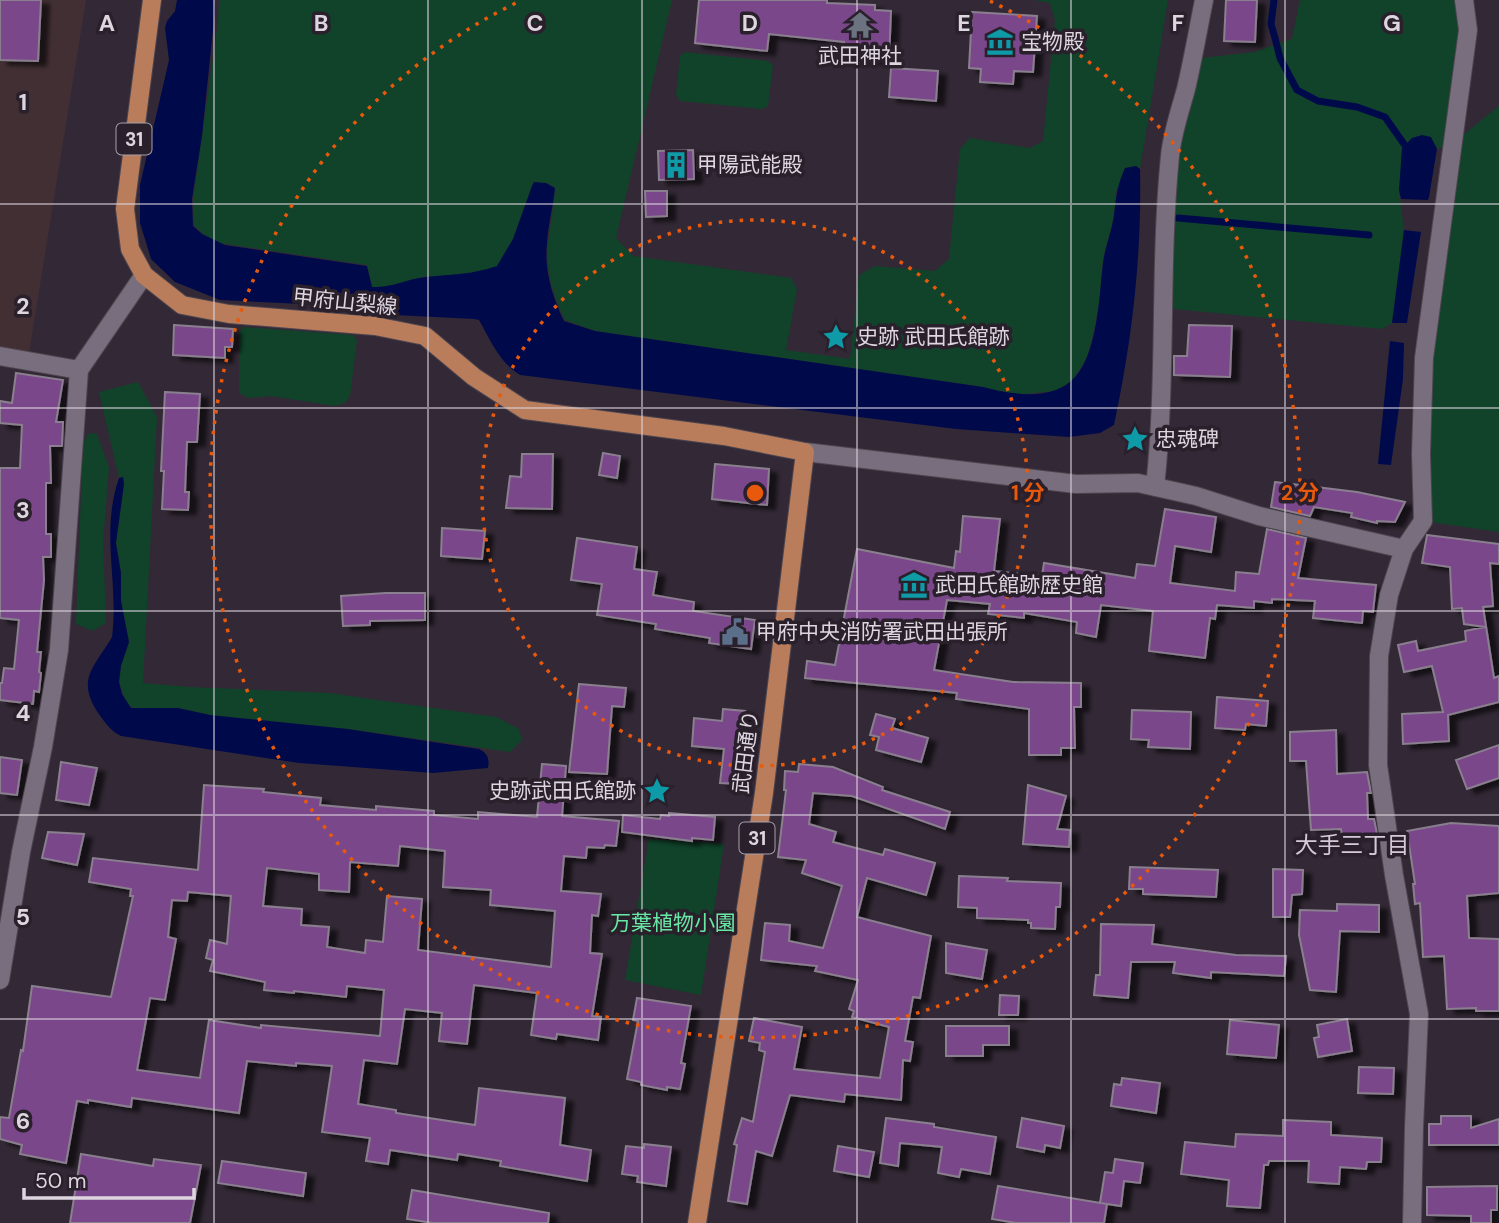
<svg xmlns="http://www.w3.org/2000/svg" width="1499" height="1223" font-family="'DM Sans','Noto Sans JP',sans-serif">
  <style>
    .education { fill: #422f34 }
    .green { fill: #10432a }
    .water { fill: #000a4b }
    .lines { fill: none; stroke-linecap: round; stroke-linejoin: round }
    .stream { stroke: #000a4b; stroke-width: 7 }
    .building { fill: #7a468a; stroke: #8a7f8e; stroke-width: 2; fill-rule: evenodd; filter: url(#shadow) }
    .street-casing { stroke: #4d454f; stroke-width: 20 }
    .primary-casing { stroke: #4d454f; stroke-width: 20 }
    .street { stroke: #796e7d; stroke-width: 18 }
    .primary { stroke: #b97d5c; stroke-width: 18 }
    .grid { fill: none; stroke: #ddd6df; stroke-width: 2; stroke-opacity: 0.55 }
    .ring { fill: none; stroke: #e8590c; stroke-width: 3.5; stroke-dasharray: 3.5 7 }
    .labels { text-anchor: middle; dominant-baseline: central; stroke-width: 7; stroke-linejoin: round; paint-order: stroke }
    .shield { fill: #29202c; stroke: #a79fa9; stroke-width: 2 }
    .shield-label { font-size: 19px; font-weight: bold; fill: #ddd6df }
    .poi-label { font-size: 21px; fill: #ddd6df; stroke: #29202c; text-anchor: start }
    .street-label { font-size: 21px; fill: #ddd6df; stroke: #29202c }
    .park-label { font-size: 21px; fill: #68e8a4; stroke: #29202c }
    .neighbourhood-label { font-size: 23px; fill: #d5c9d9; stroke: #29202c }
    .grid-label { font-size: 23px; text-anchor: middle; font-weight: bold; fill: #ddd6df; stroke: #29202c; stroke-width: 7; stroke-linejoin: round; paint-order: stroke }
    .centre { fill: #e8590c; stroke: #29202c; stroke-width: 3.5 }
    .ring-label { font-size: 21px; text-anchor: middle; font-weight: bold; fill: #e8590c; stroke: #29202c; stroke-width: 7; stroke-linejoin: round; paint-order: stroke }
  </style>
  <defs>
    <filter id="shadow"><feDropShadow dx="8" dy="4.5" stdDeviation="2" flood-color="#0009"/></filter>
  </defs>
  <rect width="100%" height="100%" fill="#332936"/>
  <path class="education" d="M0 0H86L28 359 0 356Z"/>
  <path class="green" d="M219 0H672L616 238 633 256 791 278 797 289 786 350 850 359 859 275 875 266 935 271 949 259 960 149 970 138 1030 148 1043 141 1055 20 1050 3 1033 0H1168L1140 169 1136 166 1116 191 1114 216 1103 259 1100 298 1094 330 1087 358 1073 380 1056 391 1012 395 983 387 595 331 565 320C554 297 545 271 548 244 550 226 554 207 555 188L546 183 532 186 513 239 497 267 471 274 423 277 383 288 372 287 367 265 219 243 203 234 194 225 193 200 218 22Z
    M1300 0H1464L1452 144 1499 106V532L1423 521 1421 454 1451 145 1437 149 1436 144 1399 190 1404 230 1392 323 1382 329 1164 308 1163 245 1193 59 1254 52 1292 39Z
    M685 52 768 61 773 65 768 106 762 109 680 101 676 95 680 56Z
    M243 327 353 335 357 340 350 396 345 403 335 406 271 396 249 398 239 393V332Z
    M138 382 157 417 143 683 190 687 329 693 496 717 519 729 522 740 510 752 348 729 210 715 178 708 135 709 127 704 119 682 121 665 129 642 121 601V573L116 543 124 484 123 477 119 478 99 392Z
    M89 433 97 434 109 468 103 541 106 623 93 631 76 624 83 443Z
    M649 839 724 844 701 995 625 980Z"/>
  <path class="water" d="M177 0H214L215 11 202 136 192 199 193 226 202 234 225 245 367 266 372 287C391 288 407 279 426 277 452 274 470 275 497 266L513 239 532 186 534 182 546 183 555 188C553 207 548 226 547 244 544 271 553 298 564 321L595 331 983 387C1010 394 1048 401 1071 381 1098 358 1099 296 1103 263 1105 247 1112 231 1114 215 1117 194 1116 189 1125 168L1136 166 1140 169C1142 256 1132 341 1114 425L1100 433 1069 437 956 429 520 375C499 362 491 341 479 320L474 319 394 315 385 308 220 300 175 282 151 259 140 223V185L169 60 165 28 167 21 175 11Z
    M1422 135 1431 137 1437 149 1429 197 1428 200 1401 199 1399 190 1402 148 1412 138Z
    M1404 230 1421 232 1407 323H1392Z
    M1390 341 1404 343 1403 379 1391 465 1378 464Z
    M123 477 124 484 116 543 121 573V601L129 642 121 666 119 682 122 694 131 708H178L210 715 348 729 479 749C487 753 490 758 488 768L433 773 299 763 121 736C112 732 107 725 101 717 74 680 94 668 112 637 119 582 100 533 119 478Z"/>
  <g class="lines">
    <path class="stream" d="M1274 0 1271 24 1275 38 1280 58 1297 90 1318 101 1357 107 1385 117 1404 144
      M1178 218 1369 235"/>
  </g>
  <path class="building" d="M0 0H41L38 61 0 60Z
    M699 0H827V3L875 5V10L891 11 889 60 843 58 844 42 769 34 767 51 695 43Z
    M1226 0H1257L1255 42 1224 41Z
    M972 12 1037 16 1033 72 1014 71 1013 84 980 82 981 69 969 68Z
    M891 68 938 71 936 101 889 97Z
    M693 150 694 179 659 180 658 151Z
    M645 191H667V216L646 217Z
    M174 325 233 329 232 347H225V358L173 355Z
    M1189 325 1232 326 1230 377 1174 375V356H1187Z
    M16 373 63 380 56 422H63L62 446H50L51 483H46V534H51V557H43L44 580 37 652H41L39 672 41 673 39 692 34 691 33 704 0 700V683H2L4 668 14 669 19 620 0 618V468H20L22 425 0 423V401L12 403Z
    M165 392 200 394 197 442H187L185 492H189L188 510 162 509 164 471H161Z
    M603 453 620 456 617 478 599 475Z
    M522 454H553L552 509 506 508 510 476 521 477Z
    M715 464 769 469 767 505 712 499Z
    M1275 482 1357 492 1405 502 1395 522 1377 521V523L1351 517 1352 513 1314 507 1310 516 1271 507Z
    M1165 509 1216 517 1211 552 1175 546 1170 583 1235 591 1236 572 1259 574 1267 529 1306 538 1298 578 1376 585 1373 612 1363 611 1362 623 1313 618 1315 601 1272 599V603L1254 601V608L1217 605 1215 619 1210 618 1205 658 1149 651 1153 611 1101 605 1096 637 1076 633 1077 622 1024 613V618L988 614 990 604 947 600 934 670 1013 682 1081 683V707H1074L1075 748H1061V755H1029V709L956 699 957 693 805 678 807 661 835 665 857 549 954 568 956 551 960 552 963 516 1000 519 994 571 1042 576 1044 563 1135 578 1137 564 1155 566Z
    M442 528 485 531 482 559 441 556Z
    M1427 535 1499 544V564L1490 563 1493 606 1483 607 1494 678 1499 676V702L1448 715 1449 741 1403 744 1402 714 1443 712 1432 666 1404 672 1398 645 1416 641 1418 651 1466 641 1465 631 1485 627 1464 624 1462 608 1452 609 1450 567 1422 563Z
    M577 538 637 547 634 569 657 572 653 595 694 602 693 611 755 620 751 649 709 643 710 638 655 629 656 624 597 615 602 584 571 580Z
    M386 593H425V620L370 621V625L343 626 341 596Z
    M579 684 626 688 624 707 612 706 607 774 569 772Z
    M1217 697 1268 701 1266 726 1246 724 1245 730 1215 728Z
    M723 709 745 711 738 784 720 783 724 749 692 746 694 718 722 721Z
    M1132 710 1191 712 1190 749 1148 747 1149 740 1131 739Z
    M876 714 895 719 892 728 928 738 921 762 876 750 879 737 870 735Z
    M1336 730 1337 774 1367 772 1371 793H1367L1368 819H1374L1377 834 1342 835 1341 829 1311 830 1306 761H1290V732Z
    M1499 745V778L1467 789 1456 760Z
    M0 757 22 760 17 795 0 793Z
    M61 762 97 768 89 805 56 800Z
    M542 764 566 766 562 816 619 821 616 846 605 845 604 848 587 847 586 858 564 856 561 891 601 894 598 916 592 915 590 953 602 954 592 1016 601 1017 598 1040 557 1034 556 1039 531 1035 537 993 474 985 467 1044 439 1041 442 1013 405 1009 397 1064 364 1060 358 1104 396 1110V1113L475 1125 479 1088 565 1098 560 1145 591 1150 587 1181 500 1166 501 1161 458 1154 457 1160 390 1150 388 1164 366 1161 370 1138 322 1132 332 1066 296 1063V1066L247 1061 239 1113 132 1098 131 1107 88 1100V1103L77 1101 66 1163 20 1154 22 1145 0 1139V1117L9 1118 21 1050 23 1051 32 986 111 997 133 896H130L131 889 89 882 93 858 198 870 204 785 264 789 263 792 321 798 320 805 376 810V806L434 811V815L478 819V812L537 817ZM400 846 445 851 443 887 491 890 490 905 555 911 551 967 418 950 422 899 387 896 383 942 366 940 365 953 327 947 329 927 301 925 302 909 263 906 267 868 319 874V890L349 892 350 862 398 866ZM188 892 231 896 227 944 210 940 206 958 213 960 210 971 265 982 264 990 294 993V991L346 997 347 986 384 990 380 1036 261 1025V1028L209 1020 200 1078 137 1070 150 998 165 1000 176 939 168 937 172 900 187 901Z
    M799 764 833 767 883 787 882 790 950 812 945 829 852 796 813 793 809 824 836 832 833 842 883 855 885 849 935 863 926 895 867 878 857 917 931 936 920 998 913 997 905 1041 913 1042 910 1061 903 1060 901 1100 845 1094 844 1102 790 1095 772 1156 756 1151 747 1204 728 1201 737 1145 734 1144 742 1118 753 1122 765 1052 759 1050 760 1043 749 1041 754 1018 802 1027 794 1069 880 1078 889 1027 852 1017 854 1011 849 1009 858 980 815 971 817 966 761 960 765 923 790 925 789 941 823 948 842 886 802 873 806 860 778 857 786 790H784L785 771 798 772Z
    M1028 785 1066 796 1057 829 1070 830 1069 847 1023 844Z
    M669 813 715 817 713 840 692 838V841L622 832 623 815 660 819 661 815 669 816Z
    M1451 823 1499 826V893L1467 896 1469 938 1499 939V1011H1476V1008L1447 1009 1444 956 1423 957 1420 903 1415 904 1413 884H1415L1407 831Z
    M48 832 84 834 77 865 42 858Z
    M1130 867 1218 870 1216 897 1143 894V889H1129Z
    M1273 869 1303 870 1302 894 1292 895 1290 917H1273Z
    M959 876 1008 878 1007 881 1061 883 1060 907H1056L1055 929 1031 928V923H1028V920L977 918V908L958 907Z
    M1337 904 1379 905V932L1340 931 1336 992 1310 990 1299 935 1300 910 1337 911Z
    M1101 924 1154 925 1152 944 1236 955 1286 956 1284 976 1211 972V978L1173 973 1175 962H1131L1128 998 1094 995 1096 975H1100Z
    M946 943 987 950 982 979 946 973Z
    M1000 995 1019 996 1018 1015H999Z
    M637 998 691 1006 681 1063 685 1064 680 1089 667 1087V1090L641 1085V1082L627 1079 638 1021 633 1020Z
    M1347 1019 1352 1051 1318 1057 1314 1038 1319 1037 1317 1025Z
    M1230 1020 1279 1025 1276 1058 1227 1054Z
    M946 1026H1009V1045H983V1056H946Z
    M1359 1067 1394 1068 1393 1094 1358 1093Z
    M1122 1078 1160 1083 1156 1113 1111 1106 1114 1084 1121 1085Z
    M1441 1116H1471V1128L1499 1119V1145H1429V1124H1441Z
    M886 1118 934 1124V1127L996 1137 990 1174 961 1169 959 1177 938 1173 942 1147 900 1143 898 1166 880 1163Z
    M1022 1118 1064 1126 1060 1148 1045 1145 1044 1152 1017 1147Z
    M1283 1120 1331 1122V1135L1382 1138 1381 1162H1367L1366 1169 1340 1167 1339 1184 1308 1182 1309 1161H1269L1268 1165H1264L1260 1208 1227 1206 1229 1180 1181 1174 1185 1142 1235 1147 1236 1134 1283 1136Z
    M644 1144 671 1147 666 1186 637 1182 638 1176 622 1174 626 1146 644 1148Z
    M838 1146 874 1152 869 1177 834 1171Z
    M81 1154 153 1166 154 1159 201 1165 190 1223H70Z
    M1115 1159 1143 1163 1140 1183 1124 1181 1121 1206 1100 1203 1105 1172 1113 1173Z
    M222 1161 306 1173 303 1196 218 1183Z
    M998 1186 1107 1204 1104 1223H1016L992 1219Z
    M1497 1186V1210H1491V1223H1471V1216L1427 1215V1187Z
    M412 1190 549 1213 548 1223H433L407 1219Z"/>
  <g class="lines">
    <defs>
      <path id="street" d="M0 356 79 370
        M805 452 1076 484 1138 483 1196 496 1259 516 1404 549
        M1155 487C1167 377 1159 266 1170 156 1172 134 1180 111 1186 89 1193 59 1198 30 1204 0
        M0 980 21 852 43 747 59 650 79 370 144 275
        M1412 1223 1414 1127 1419 1014 1394 875 1378 765 1379 656 1389 595 1404 549 1423 521 1421 454 1424 358 1468 30 1464 0"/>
      <path id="primary" d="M152 0 125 209 130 249 144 275 182 305 229 314 375 326 425 336 474 377 525 410 724 436 805 452 764 793 697 1223"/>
    </defs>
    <use href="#street" class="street-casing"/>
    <use href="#primary" class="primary-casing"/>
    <use href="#street" class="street"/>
    <use href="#primary" class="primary"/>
  </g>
  <path class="grid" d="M214 0V1223M428 0V1223M642 0V1223M857 0V1223M1071 0V1223M1285 0V1223M0 204H1499M0 408H1499M0 611H1499M0 815H1499M0 1019H1499"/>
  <g class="ring">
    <circle cx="755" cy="493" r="273"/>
    <path d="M990 1A545 545 0 1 1 520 1"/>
  </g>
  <defs>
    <symbol id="temple-bare" viewBox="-9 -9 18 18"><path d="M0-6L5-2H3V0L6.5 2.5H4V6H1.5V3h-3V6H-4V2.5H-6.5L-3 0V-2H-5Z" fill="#6b7280" stroke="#29202c" stroke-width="2.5" paint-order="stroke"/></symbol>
    <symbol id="museum-bare" viewBox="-9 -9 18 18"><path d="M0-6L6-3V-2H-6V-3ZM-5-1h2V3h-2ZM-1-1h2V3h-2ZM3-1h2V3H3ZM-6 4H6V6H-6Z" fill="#0f9aa8" stroke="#29202c" stroke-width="2.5" paint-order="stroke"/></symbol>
    <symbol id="building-bare" viewBox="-9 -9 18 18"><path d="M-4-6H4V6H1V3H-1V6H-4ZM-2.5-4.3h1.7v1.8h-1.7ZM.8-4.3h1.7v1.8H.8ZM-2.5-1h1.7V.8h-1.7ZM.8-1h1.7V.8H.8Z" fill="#0f9aa8" stroke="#29202c" stroke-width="2.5" paint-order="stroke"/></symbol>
    <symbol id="sight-bare" viewBox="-9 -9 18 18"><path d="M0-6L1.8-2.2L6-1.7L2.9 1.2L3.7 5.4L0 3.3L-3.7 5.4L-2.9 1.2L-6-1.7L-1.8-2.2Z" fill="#0f9aa8" stroke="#29202c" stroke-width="2.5" paint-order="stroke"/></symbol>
    <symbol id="civic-bare" viewBox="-9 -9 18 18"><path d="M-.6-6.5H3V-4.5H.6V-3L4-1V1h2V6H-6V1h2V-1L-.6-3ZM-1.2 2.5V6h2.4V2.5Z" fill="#5c6f8a" stroke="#29202c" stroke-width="2.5" paint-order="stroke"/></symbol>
  </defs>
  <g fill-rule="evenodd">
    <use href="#temple-bare" x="841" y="6" width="38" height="38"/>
    <use href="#museum-bare" x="981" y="23" width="38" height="38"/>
    <use href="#building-bare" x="657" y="146" width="38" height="38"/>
    <use href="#sight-bare" x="817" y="318" width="38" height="38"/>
    <use href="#sight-bare" x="1116" y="420" width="38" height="38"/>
    <use href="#museum-bare" x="895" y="566" width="38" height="38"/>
    <use href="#civic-bare" x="716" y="613" width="38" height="38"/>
    <use href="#sight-bare" x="638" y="772" width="38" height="38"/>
  </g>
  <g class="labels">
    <g class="shield">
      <rect x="116.5" y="123.5" width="35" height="31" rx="5"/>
      <rect x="739.5" y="822.5" width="35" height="31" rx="5"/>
    </g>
    <g class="shield-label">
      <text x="134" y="139">31</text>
      <text x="757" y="838">31</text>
    </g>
    <g class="poi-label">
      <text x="1021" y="42">宝物殿</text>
      <text x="860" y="56" text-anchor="middle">武田神社</text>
      <text x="697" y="165">甲陽武能殿</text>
      <text x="857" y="337">史跡 武田氏館跡</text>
      <text x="1156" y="439">忠魂碑</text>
      <text x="935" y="585">武田氏館跡歴史館</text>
      <text x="756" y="632">甲府中央消防署武田出張所</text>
      <text x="636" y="791" text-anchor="end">史跡武田氏館跡</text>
    </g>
    <g class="street-label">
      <text transform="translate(345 302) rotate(6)">甲府山梨線</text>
      <text transform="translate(746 752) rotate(-83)">武田通り</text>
    </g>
    <g class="park-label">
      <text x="673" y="923">万葉植物小園</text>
    </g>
    <g class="neighbourhood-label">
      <text x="1352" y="845">大手三丁目</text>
    </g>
  </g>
  <g class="grid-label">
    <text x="107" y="31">A</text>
    <text x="321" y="31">B</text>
    <text x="535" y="31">C</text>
    <text x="750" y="31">D</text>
    <text x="964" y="31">E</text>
    <text x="1178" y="31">F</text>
    <text x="1392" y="31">G</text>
    <text x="23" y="110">1</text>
    <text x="23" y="314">2</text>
    <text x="23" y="518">3</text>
    <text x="23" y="721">4</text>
    <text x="23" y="925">5</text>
    <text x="23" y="1129">6</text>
  </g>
  <circle cx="755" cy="493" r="10" class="centre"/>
  <g class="ring-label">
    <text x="1028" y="500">1 分</text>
    <text x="1300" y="500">2 分</text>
  </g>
  <path d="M24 1188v10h170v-10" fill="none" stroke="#ddd6df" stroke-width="3.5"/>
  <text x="35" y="1188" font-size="21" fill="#ddd6df" stroke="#29202c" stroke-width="5" paint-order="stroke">50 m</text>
</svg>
